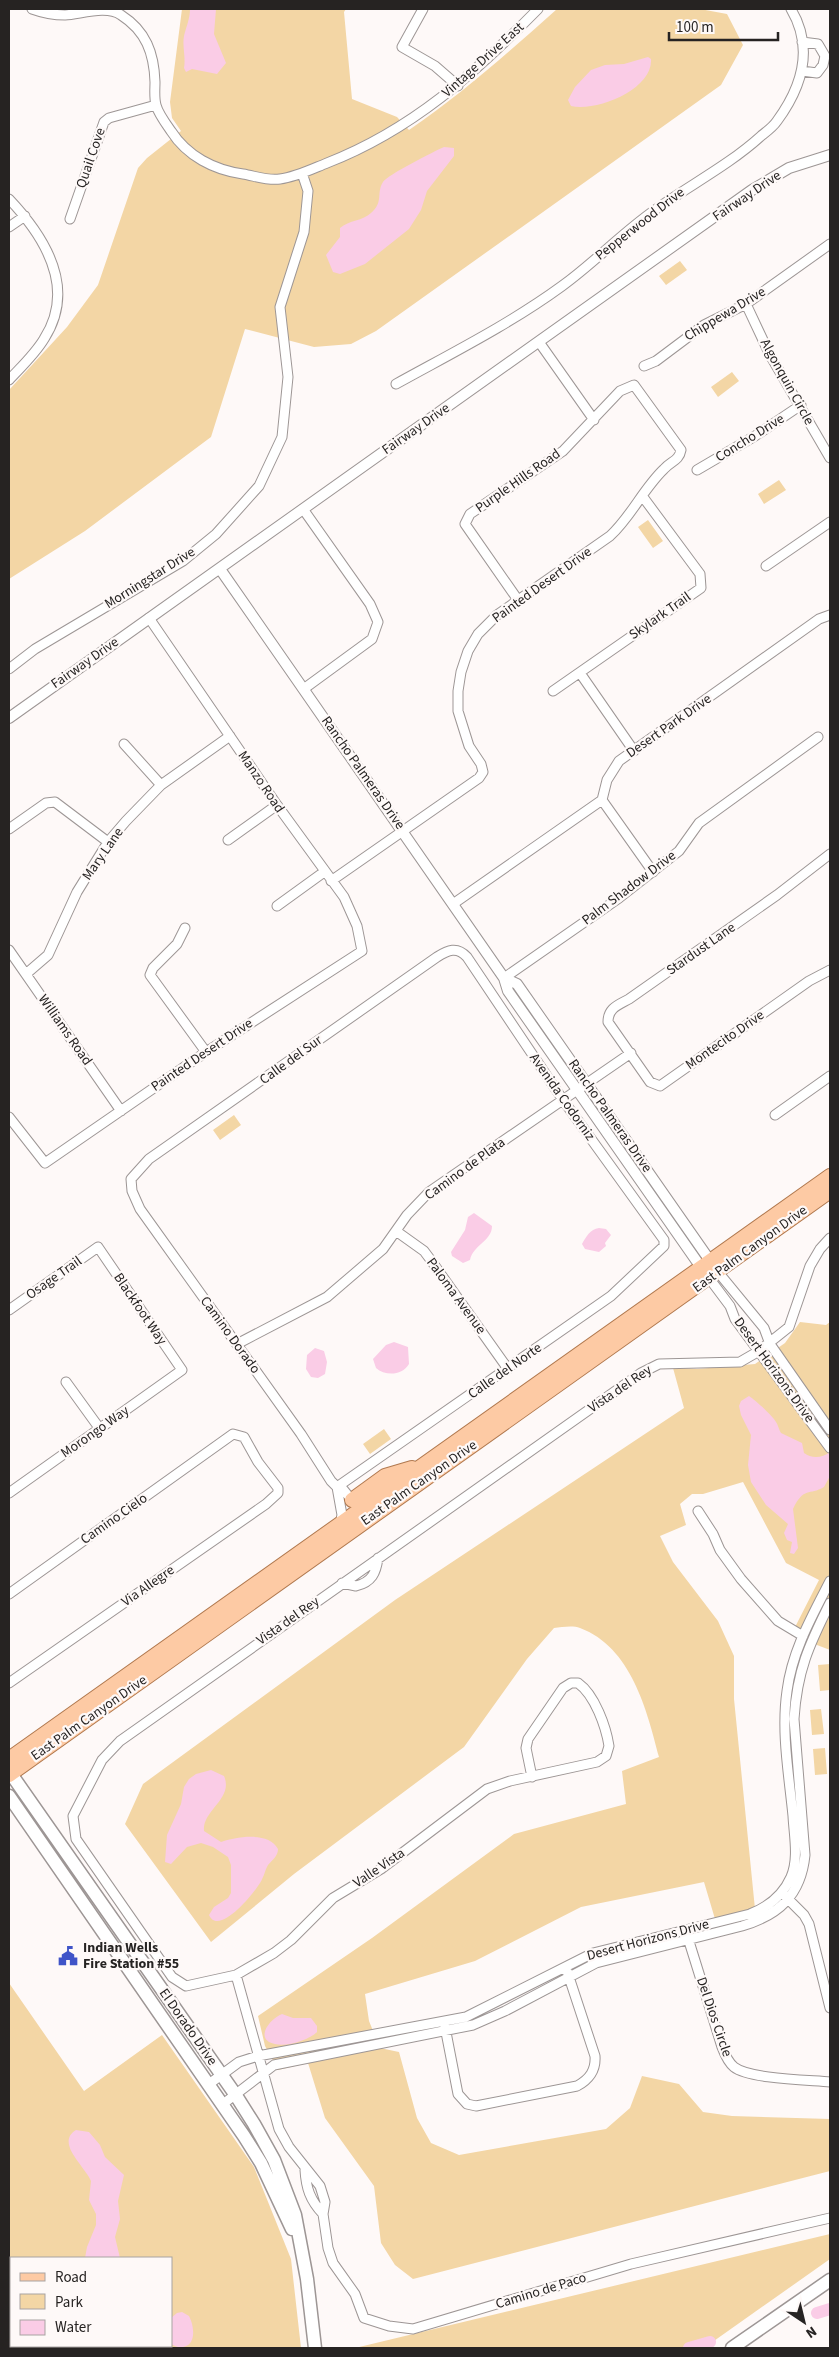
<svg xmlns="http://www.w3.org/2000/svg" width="839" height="2357" font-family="'Source Sans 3',sans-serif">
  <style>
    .green { fill: #f3d6a5; fill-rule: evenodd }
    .water { fill: #facce6 }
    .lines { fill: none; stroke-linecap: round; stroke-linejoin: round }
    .river { stroke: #facce6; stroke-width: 12 }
    .minor-casing { stroke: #9d9695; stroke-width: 11 }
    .tertiary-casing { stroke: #9d9695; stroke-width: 12 }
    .secondary-casing { stroke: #9d9695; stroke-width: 15 }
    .primary-casing { stroke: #b1794f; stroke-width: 16 }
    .minor { stroke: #fff; stroke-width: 9 }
    .tertiary { stroke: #fff; stroke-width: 10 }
    .secondary { stroke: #fff; stroke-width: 12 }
    .primary { stroke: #fdcaa4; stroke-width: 14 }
    .labels { text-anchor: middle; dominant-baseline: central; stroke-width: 4.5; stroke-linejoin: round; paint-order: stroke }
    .street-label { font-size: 14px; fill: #262322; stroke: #fef9f8 }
    .poi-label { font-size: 14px; font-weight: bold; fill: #262322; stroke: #fef9f8; text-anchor: start }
  </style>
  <rect width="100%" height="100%" fill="#fef9f8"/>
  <path class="green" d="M182 9H346L344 12 352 99 397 117 409 130C462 94 510 51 557 9H700L727 14 743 45 721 85 376 331 351 344 314 347 245 329 211 437 85 531 9 579V390L67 327 98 285 138 168 147 158 181 131 172 118 170 102Z
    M680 261 687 270 666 285 659 276Z
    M732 372 739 381 718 397 711 387Z
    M779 480 786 490 764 504 758 494Z
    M648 520 663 541 653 548 638 527Z
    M234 1115 241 1125 220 1140 213 1130Z
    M800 1322 826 1325 830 1322V1650L791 1635 819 1580 786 1563 743 1482 703 1494H692L680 1504 686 1525 660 1536 673 1562 718 1621 734 1656V1699L755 1909 715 1919 704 1882 581 1907 475 1961 365 1994 369 2021 380 2048 399 2052 417 2118 431 2143 459 2155 606 2129 630 2108 642 2076 679 2084 703 2112 732 2116 830 2119V2171L413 2279 395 2265 381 2243 374 2186 325 2118 308 2063 278 2070 265 2046 258 2016 372 1938 514 1834 626 1804 622 1771 659 1757C647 1710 631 1647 580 1628 573 1625 562 1627 554 1628L527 1659 464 1747 294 1874 211 1942 125 1824 143 1784 395 1600 684 1408 673 1368 697 1369 755 1364 785 1343Z
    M384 1429 391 1439 370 1454 363 1444Z
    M830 1664V1690L820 1691 818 1665Z
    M821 1709 824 1734 812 1735 810 1710Z
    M825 1748 827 1774 815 1775 813 1749Z
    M9 1983 84 2091 162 2035 254 2167 291 2259 301 2348H9ZM11 2258H171V2346H11Z
    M830 2234V2259L704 2348H355Z"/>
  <path class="water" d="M190 9H216L214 34 226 63 217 74 192 69 186 72 184 68C186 57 182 46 184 36 186 27 190 19 190 9Z
    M648 57 651 59C653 90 596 112 571 106L568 100 575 87 591 70 605 65 624 64Z
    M444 147 454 148V156L427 191 421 210 409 229 365 264 340 274 333 272 326 255 340 237V228C349 220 363 221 371 213 384 202 376 193 383 182 387 175 435 151 444 147Z
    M474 1213 492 1226C492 1241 473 1245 470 1260L463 1263 452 1256 451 1252 465 1230 468 1217Z
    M599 1228 606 1229 611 1235 605 1243 606 1246 599 1252 585 1249 582 1244C586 1237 590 1229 599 1228Z
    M394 1342 408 1347 409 1364C402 1376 385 1376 376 1368L373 1359 386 1345Z
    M315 1348 324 1351 327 1362 325 1374 318 1378 311 1377 306 1369 307 1355Z
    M749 1396C755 1400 772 1415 776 1422 778 1425 779 1430 781 1433L802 1443 804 1453C812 1459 822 1458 830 1452V1476L824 1487C809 1496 804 1486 793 1509L798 1548 794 1554 790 1553 792 1542 787 1540 784 1533 788 1524 766 1505 751 1482 748 1465 751 1435 741 1415 739 1406 741 1401Z
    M211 1770 224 1776C234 1799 202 1810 204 1831L221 1842C236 1837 269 1831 278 1849 278 1856 273 1859 268 1865 265 1870 264 1877 260 1883 254 1893 219 1937 209 1915L214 1907 228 1898 231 1893V1865L228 1857 213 1847 201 1843 187 1847 171 1864 165 1862 167 1835 181 1804 184 1787 189 1779 196 1774Z
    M282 2014 293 2018H311L317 2026V2032C309 2040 287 2047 275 2044 254 2040 269 2019 282 2014Z
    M76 2130 89 2132 100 2145 105 2157 124 2175 118 2201 120 2219 115 2237 120 2258H85L87 2247 96 2225V2214L89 2200 91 2181C85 2166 55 2143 76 2130Z
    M182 2312 189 2316C194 2325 197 2345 183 2347 178 2348 175 2346 171 2344V2318L177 2313Z"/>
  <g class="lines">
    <path class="river" d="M817 2313 830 2309
      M689 2348 710 2342"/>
    <defs>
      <path id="minor" d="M32 9C43 13 54 15 65 15 81 14 107 5 121 15 146 31 154 53 155 82 155 89 154 98 156 105 158 113 166 124 171 131 187 156 214 170 243 174 255 176 268 181 280 179 296 177 312 169 327 163 412 130 475 73 538 9
        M423 9 402 47 435 66 458 86
        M802 42 818 44 825 56 823 65 817 73 802 71
        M9 199C45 237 77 288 44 339 35 354 21 367 9 380
        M70 219 104 122 109 118 156 105
        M9 227 25 216
        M746 304 770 355 830 458
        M539 342 594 420
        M644 366 656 361 704 325 746 304 830 244
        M396 384C452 353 510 324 562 286 594 263 622 233 655 210 690 185 729 165 761 136 766 132 773 127 777 121 802 87 814 48 791 9
        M697 470 755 436 801 405
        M303 509 370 604 378 622 372 639 305 688
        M766 566 830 522
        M9 669 35 649 183 561 216 534 259 486 282 437 288 377 280 307 304 232 308 191 302 173
        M580 673 634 751
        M553 691 701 588 700 574 643 497
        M124 744 161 785
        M602 800 653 872
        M9 829 46 803 55 802 108 842
        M228 840 277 805
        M830 854 777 895 629 999C618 1005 608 1008 608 1022L650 1082 660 1086 809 981 830 970
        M331 881 479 778 483 772 481 764 469 746 458 711V691L461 672 468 651 478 634 497 615 610 536C631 517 643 489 664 469 671 461 679 461 681 450L634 385 620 391 563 451 470 514 465 524 518 600
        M453 904 602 800 607 780 619 761 819 619 830 615
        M277 906 324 872
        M185 928 177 944 153 968 150 975 206 1052
        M9 950 121 1111
        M26 974 48 955 77 892 108 842 126 821 161 785 230 736
        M504 978 619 898 679 851 699 823 818 737
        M775 1115 830 1076
        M9 1117 45 1163 206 1052 362 951 357 926 344 897 277 805 149 618
        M396 1231 424 1251 430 1259 508 1369
        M718 1272 764 1328 770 1344 830 1430
        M709 1278 730 1306 735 1319 830 1448
        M9 1310 98 1247 182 1370 9 1493
        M237 1344 327 1297 383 1249 407 1215 429 1192 631 1053
        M66 1382 100 1429
        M337 1487 611 1296 664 1246V1240L563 1100 467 957C457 946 448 950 437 957L149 1159 131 1179 132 1191 140 1209 301 1434 331 1481 337 1487 342 1488 355 1504
        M337 1487 342 1515 340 1524
        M698 1511 713 1534 720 1550 741 1579 778 1621 803 1636
        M342 1583 356 1586C372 1582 376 1573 378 1558
        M9 1594 233 1434 244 1437 258 1462 278 1488V1493L266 1504 9 1683
        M532 1777 526 1748 528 1739 563 1688 571 1683H578C595 1695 606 1727 609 1746L606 1756 597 1762 510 1781 487 1789 381 1869 333 1898 291 1940 274 1953 236 1975 186 1986 172 1977 76 1839 73 1816 102 1760 120 1741 641 1373 659 1364 740 1362 759 1351 789 1327 810 1266 820 1249 830 1238
        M784 1895 804 1915 809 1924 830 2008
        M687 1935 722 2047C725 2055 728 2062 734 2067 749 2079 809 2080 830 2082
        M236 1975 279 2129 289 2147 320 2186 325 2202 323 2214 328 2248 333 2263 355 2294 364 2318 389 2326 413 2329 631 2264 830 2218
        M445 2027 458 2094 467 2104 476 2106 577 2086C590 2079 596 2070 595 2056L567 1971
        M209 2084 239 2062 258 2056 466 2017 593 1953 750 1914C768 1907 783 1895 791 1877 799 1858 794 1836 793 1816 789 1775 781 1732 787 1691 792 1651 812 1616 830 1581
        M223 2104 274 2065 473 2025 505 2011 596 1963 742 1926C779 1915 801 1895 805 1855L794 1719C797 1671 809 1645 830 1603
        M305 2170C306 2188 310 2200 323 2214"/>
      <path id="tertiary" d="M220 569 504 978 508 991 705 1273
        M9 718 752 190 789 168 830 155
        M504 978 517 984 713 1265"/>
      <path id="secondary" d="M9 1771 235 2094 254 2124 274 2160 295 2215 307 2279 315 2348
        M9 1796 244 2136 261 2163 292 2229
        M732 2348 830 2280"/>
      <path id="primary" d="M352 1500 385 1476 412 1468
        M9 1759 830 1176
        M9 1775 830 1191"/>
    </defs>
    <use href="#minor" class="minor-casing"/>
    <use href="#tertiary" class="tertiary-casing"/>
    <use href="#secondary" class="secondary-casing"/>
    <use href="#primary" class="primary-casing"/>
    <use href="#minor" class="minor"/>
    <use href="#tertiary" class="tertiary"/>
    <use href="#secondary" class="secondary"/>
    <use href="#primary" class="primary"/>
  </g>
  <defs>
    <symbol id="civic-bare" viewBox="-9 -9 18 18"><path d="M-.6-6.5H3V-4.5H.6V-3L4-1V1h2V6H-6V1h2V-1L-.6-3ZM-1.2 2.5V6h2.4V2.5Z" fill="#3f54c8" stroke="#fef9f8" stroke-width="2.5" paint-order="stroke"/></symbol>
  </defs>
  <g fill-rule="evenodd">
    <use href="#civic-bare" x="54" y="1942" width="28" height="28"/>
  </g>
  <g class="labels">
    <g class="street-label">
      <text transform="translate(483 60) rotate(-42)">Vintage Drive East</text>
      <text transform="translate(91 158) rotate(-71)">Quail Cove</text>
      <text transform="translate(747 196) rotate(-34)">Fairway Drive</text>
      <text transform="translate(640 224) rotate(-38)">Pepperwood Drive</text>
      <text transform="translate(725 314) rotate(-31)">Chippewa Drive</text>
      <text transform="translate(787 382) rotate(61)">Algonquin Circle</text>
      <text transform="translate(416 429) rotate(-35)">Fairway Drive</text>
      <text transform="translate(750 438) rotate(-32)">Concho Drive</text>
      <text transform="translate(518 481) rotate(-35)">Purple Hills Road</text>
      <text transform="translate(150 578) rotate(-32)">Morningstar Drive</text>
      <text transform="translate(542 585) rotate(-36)">Painted Desert Drive</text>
      <text transform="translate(660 616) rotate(-35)">Skylark Trail</text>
      <text transform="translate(85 663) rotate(-35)">Fairway Drive</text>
      <text transform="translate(669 726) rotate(-35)">Desert Park Drive</text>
      <text transform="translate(363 773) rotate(55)">Rancho Palmeras Drive</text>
      <text transform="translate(261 782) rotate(56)">Manzo Road</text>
      <text transform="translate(103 854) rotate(-55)">Mary Lane</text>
      <text transform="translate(629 888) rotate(-37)">Palm Shadow Drive</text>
      <text transform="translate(701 949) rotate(-35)">Stardust Lane</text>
      <text transform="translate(65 1030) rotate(55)">Williams Road</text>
      <text transform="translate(725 1040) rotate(-35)">Montecito Drive</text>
      <text transform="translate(202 1055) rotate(-34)">Painted Desert Drive</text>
      <text transform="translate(291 1060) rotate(-36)">Calle del Sur</text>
      <text transform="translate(562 1097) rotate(55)">Avenida Codorniz</text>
      <text transform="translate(610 1116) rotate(55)">Rancho Palmeras Drive</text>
      <text transform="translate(465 1169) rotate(-36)">Camino de Plata</text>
      <text transform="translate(750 1249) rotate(-36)">East Palm Canyon Drive</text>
      <text transform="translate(54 1278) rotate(-35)">Osage Trail</text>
      <text transform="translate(456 1296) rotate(54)">Paloma Avenue</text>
      <text transform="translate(140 1309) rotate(56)">Blackfoot Way</text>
      <text transform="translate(230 1335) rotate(54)">Camino Dorado</text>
      <text transform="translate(774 1370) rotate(54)">Desert Horizons Drive</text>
      <text transform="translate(505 1371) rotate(-35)">Calle del Norte</text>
      <text transform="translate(620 1389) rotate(-34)">Vista del Rey</text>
      <text transform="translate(95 1432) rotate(-35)">Morongo Way</text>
      <text transform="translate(419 1483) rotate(-35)">East Palm Canyon Drive</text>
      <text transform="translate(114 1519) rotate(-35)">Camino Cielo</text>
      <text transform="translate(148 1586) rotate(-35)">Via Allegre</text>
      <text transform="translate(288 1621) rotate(-35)">Vista del Rey</text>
      <text transform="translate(89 1718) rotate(-35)">East Palm Canyon Drive</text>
      <text transform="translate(379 1868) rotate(-34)">Valle Vista</text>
      <text transform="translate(648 1940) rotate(-15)">Desert Horizons Drive</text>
      <text transform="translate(714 2017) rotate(71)">Del Dios Circle</text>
      <text transform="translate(188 2027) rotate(55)">El Dorado Drive</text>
      <text transform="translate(541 2291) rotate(-17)">Camino de Paco</text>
    </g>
    <g class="poi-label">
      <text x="83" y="1948">Indian Wells<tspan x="83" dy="16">Fire Station #55</tspan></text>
    </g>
  </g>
  <rect width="839" height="2357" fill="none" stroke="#262322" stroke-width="20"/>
  <rect x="10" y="2257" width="162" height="90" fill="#fef9f8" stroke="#a8a3a2"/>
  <rect x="20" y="2273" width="25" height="8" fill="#fdcaa4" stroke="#a8a3a2"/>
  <text x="55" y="2282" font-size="15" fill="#262322">Road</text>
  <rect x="20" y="2294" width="25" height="15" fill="#f3d6a5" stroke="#a8a3a2"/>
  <text x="55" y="2307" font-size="15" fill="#262322">Park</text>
  <rect x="20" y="2320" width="25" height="15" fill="#facce6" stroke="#a8a3a2"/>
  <text x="55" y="2332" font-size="15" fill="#262322">Water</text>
  <g transform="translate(804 2322) rotate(145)" stroke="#fef9f8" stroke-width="4" paint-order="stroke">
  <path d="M0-4L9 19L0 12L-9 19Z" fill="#262322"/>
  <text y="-8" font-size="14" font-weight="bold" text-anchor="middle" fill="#262322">N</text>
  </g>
  <path d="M669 32v8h109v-8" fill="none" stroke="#262322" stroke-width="2.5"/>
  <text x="676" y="32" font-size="15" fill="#262322" stroke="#fef9f8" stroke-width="4" paint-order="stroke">100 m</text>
</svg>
